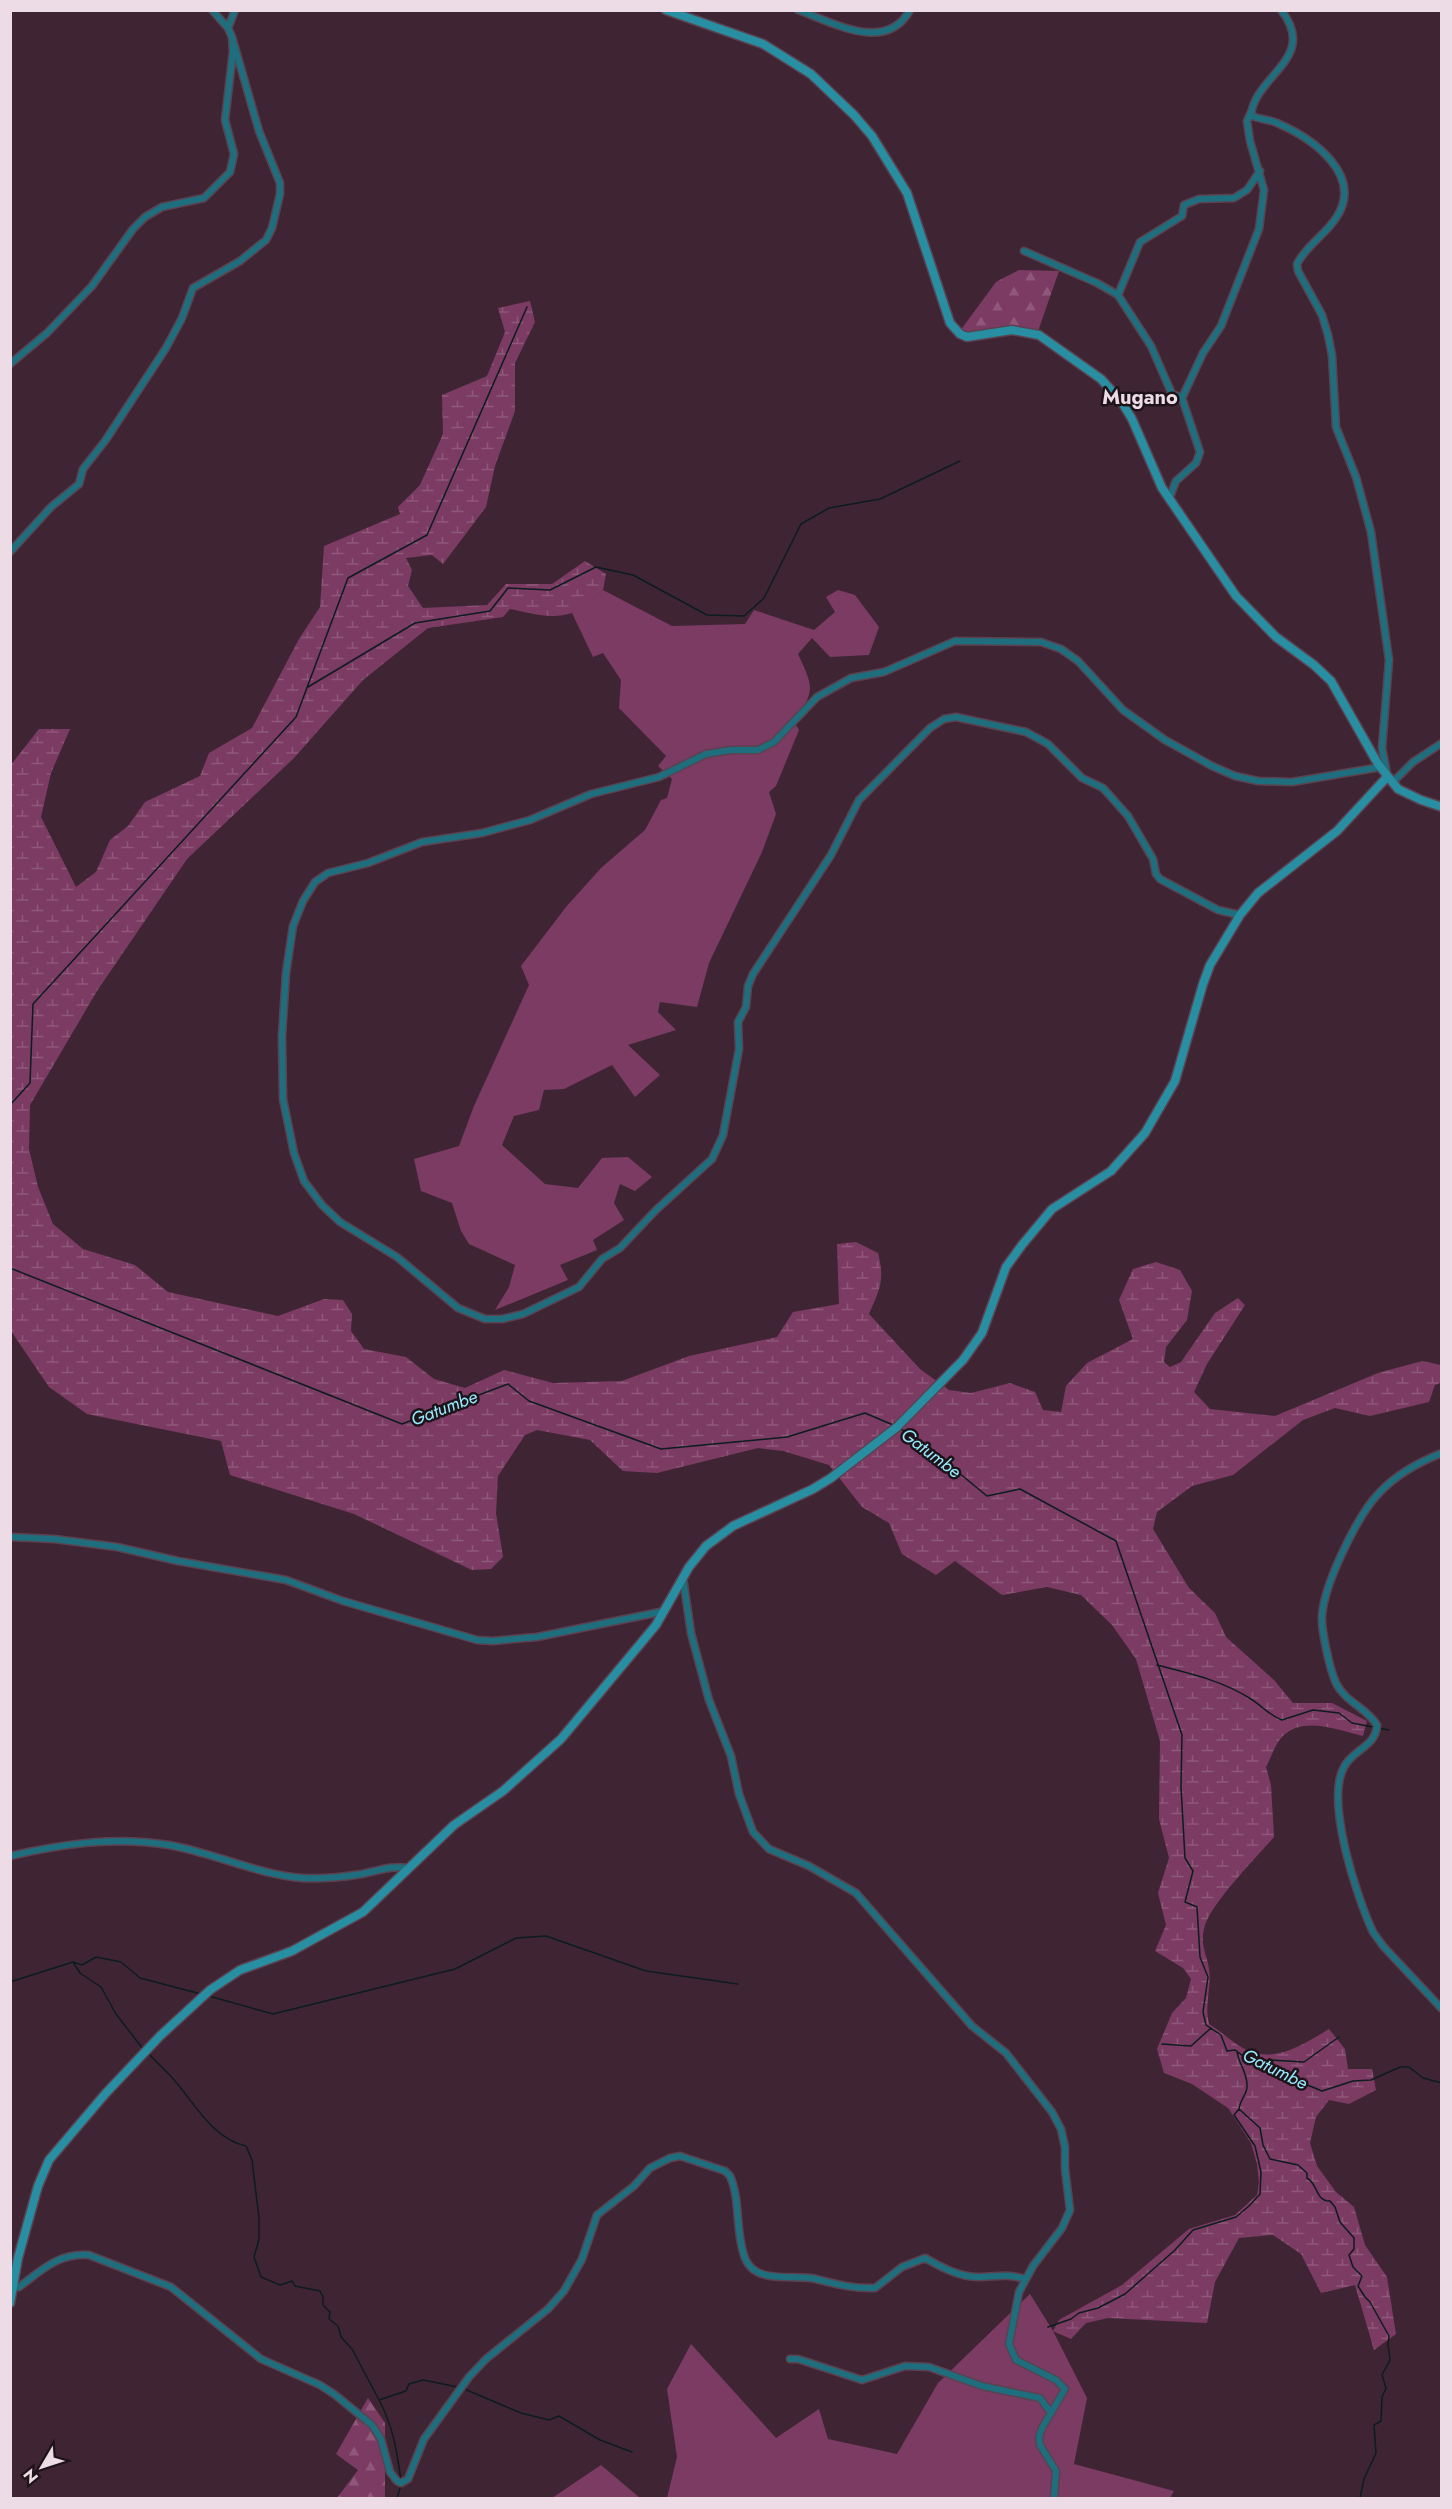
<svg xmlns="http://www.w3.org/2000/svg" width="1452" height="2509" font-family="Jost,sans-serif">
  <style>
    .grass { fill: #7c3b63 }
    .forest { fill: url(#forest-firs) }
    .wetland { fill: url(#wetland-marsh) }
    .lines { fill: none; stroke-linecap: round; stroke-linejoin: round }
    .stream { stroke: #0c1c1f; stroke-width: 1.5 }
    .minor-casing { stroke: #5b4250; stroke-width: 9 }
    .secondary-casing { stroke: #5b4250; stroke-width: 11 }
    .minor { stroke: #1e6e7d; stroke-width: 6 }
    .secondary { stroke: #288ea2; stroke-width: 8 }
    .labels { text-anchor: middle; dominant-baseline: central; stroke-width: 5; stroke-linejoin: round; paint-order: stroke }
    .water-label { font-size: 18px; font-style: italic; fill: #97ebfe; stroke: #1e1319 }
    .quarter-label { font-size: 20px; font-weight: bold; fill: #eddce5; stroke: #1e1319 }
  </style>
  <defs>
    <pattern id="forest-firs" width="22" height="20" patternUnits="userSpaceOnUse" patternTransform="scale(1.5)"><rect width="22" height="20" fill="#7c3b63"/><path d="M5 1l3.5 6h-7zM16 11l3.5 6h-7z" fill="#8f5779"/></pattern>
    <pattern id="wetland-marsh" width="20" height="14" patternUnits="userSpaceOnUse" patternTransform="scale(1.5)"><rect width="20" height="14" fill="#7c3b63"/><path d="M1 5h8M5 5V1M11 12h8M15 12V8" fill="none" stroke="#8f5779"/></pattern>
  </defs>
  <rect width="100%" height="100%" fill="#3f2534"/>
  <path class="grass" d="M603 590 672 626 745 624 754 610 814 630 835 612 826 597 838 590 855 595 879 627 869 655 830 657 812 638 798 654C814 688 815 691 794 722L799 730 776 786 769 792 776 814 762 852 709 963 697 1007 660 1002 658 1012 676 1030 628 1045 660 1075 635 1097 612 1065 564 1089 544 1090 539 1110 514 1116 502 1145 545 1184 578 1188 602 1158 628 1157 652 1177 635 1191 620 1184 614 1203 624 1220 593 1240 597 1250 560 1265 568 1280 495 1310 509 1287 515 1265 469 1244 461 1231 452 1203 421 1191 414 1159 459 1146 474 1106 529 985 521 966 566 907 601 868 645 830 661 800 667 798 672 779 658 766 666 756 619 708 621 680 603 653 593 657 572 613Z
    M1030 2294 1053 2331 1087 2398 1074 2464 1174 2491 1170 2498H667L677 2457 667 2389 691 2344 776 2438 819 2409 828 2439 897 2454 938 2383Z
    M601 2465 640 2498H552Z"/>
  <path class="forest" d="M1019 270 1059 271 1037 334 968 335 960 331 996 282Z
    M368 2398 385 2423V2498H337L358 2470 336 2454Z"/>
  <path class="wetland" d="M530 301 535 322 515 363V411L495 466 486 507 443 564 432 555 406 558 412 570 408 586 423 608 487 605 506 584H552L585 561 606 574 603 590C594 597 582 609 572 613 551 620 531 613 510 609L503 617 428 628 363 680 294 758 187 859 97 991 30 1105 29 1149 38 1187 53 1224 83 1249 135 1265 168 1292 278 1316 324 1299 343 1300 352 1314 351 1331 364 1349 406 1357 434 1379 465 1388 504 1370 553 1383 622 1381 689 1356 777 1337 793 1312 839 1304 837 1244 856 1242 878 1253C885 1280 880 1289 869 1314L920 1369 949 1390 971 1393 1010 1383 1035 1392 1043 1410 1061 1412 1066 1386 1087 1363 1133 1339 1119 1300 1133 1269 1156 1262 1180 1270 1192 1291 1187 1320 1166 1347 1164 1362 1170 1367 1181 1362 1215 1313 1238 1298 1245 1305 1207 1364 1194 1392 1210 1409 1275 1416 1378 1373 1422 1361 1441 1365V1383L1435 1385 1429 1402 1370 1416 1335 1408 1303 1420 1233 1475 1192 1486 1157 1512 1153 1529 1189 1588 1215 1613 1226 1637 1274 1680 1293 1703H1332L1367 1721 1363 1736C1339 1730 1302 1715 1282 1737 1275 1744 1271 1758 1266 1767L1271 1785 1274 1837C1257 1857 1208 1906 1204 1929 1200 1945 1207 1955 1209 1969 1212 1987 1204 2003 1209 2024 1219 2030 1226 2037 1235 2043 1268 2068 1299 2047 1329 2029L1345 2049 1348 2069H1372L1376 2090 1349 2104 1329 2100 1316 2117 1310 2143 1317 2166 1336 2192 1354 2207 1365 2245 1387 2277 1396 2334 1374 2350 1355 2285 1321 2293 1301 2254 1273 2235 1239 2238 1215 2282 1207 2323 1108 2318 1086 2323 1071 2339 1053 2331 1059 2320 1122 2285 1189 2229 1235 2215 1257 2195 1259 2182 1257 2164 1251 2143 1228 2108 1192 2084 1164 2073 1157 2049 1172 2013 1186 1998 1191 1979 1183 1968 1155 1951 1166 1925 1158 1893 1169 1858 1159 1819 1160 1741 1136 1659 1112 1625 1081 1595 1047 1587 1002 1595 955 1561 936 1575 902 1554 889 1523 862 1507 829 1465 783 1451 758 1448 657 1473 623 1471 590 1440 537 1430 525 1435 498 1476 496 1513 503 1557 491 1569 472 1570 354 1514 230 1475 221 1441 87 1414 49 1387 11 1331 10 766 39 729H70L51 773 41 817 76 887 96 872 110 840 128 826 145 802 200 776 209 753 252 728 299 639 320 607 324 546 400 514 398 507 420 485 443 434 442 395 487 376 505 332 498 308Z"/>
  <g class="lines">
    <path class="stream" d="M308 687 415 623 490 611 508 588 550 590 596 567 633 575 707 615 744 616 764 598 801 524 829 508 880 499 960 461
      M10 1105 30 1083 33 1004 296 717 348 578 427 535 527 307
      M10 1268 402 1424 508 1384 529 1401 661 1449 787 1437 865 1413 893 1425
      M900 1429 913 1435 987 1496 1020 1489 1116 1541 1182 1735 1181 1787 1185 1858 1193 1871 1185 1902 1197 1907 1200 1957 1208 1977 1203 2012 1206 2025 1221 2035 1227 2051 1235 2050 1250 2061 1268 2066 1276 2072 1322 2091 1353 2081 1371 2080 1400 2067H1409L1423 2078 1442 2083
      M1157 1665C1189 1673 1223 1681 1251 1699 1262 1706 1269 1715 1282 1720L1313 1710 1339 1713 1352 1723 1373 1727
      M1378 1728 1389 1730
      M73 1962 80 1973 101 1987 116 2014 143 2049
      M10 1982 73 1962 82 1965 96 1957 121 1962 140 1978 201 1994
      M209 1996 273 2014 455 1969 516 1938 546 1936 646 1971 738 1984
      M1162 2044 1191 2046 1211 2028
      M1237 2051C1238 2064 1248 2072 1247 2087 1247 2094 1240 2100 1239 2109L1260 2128 1263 2145 1270 2159 1298 2165 1307 2173V2178C1319 2185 1315 2201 1330 2201L1335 2207 1340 2222 1354 2238V2249L1349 2255 1353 2267 1362 2276 1358 2286 1365 2297 1370 2302 1389 2336 1388 2345 1390 2360 1382 2375 1386 2388 1382 2397 1381 2421 1374 2425 1376 2453 1364 2479 1360 2498
      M149 2054C157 2063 167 2071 175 2081 195 2104 213 2139 246 2146L252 2160 259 2218V2239L254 2257 261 2277 280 2285 292 2281 295 2286 320 2291 323 2297V2305L330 2312 329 2319 338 2326 341 2337 352 2349 379 2400 406 2391 409 2384 423 2380 458 2387
      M1259 2063 1269 2060 1304 2062 1339 2037
      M1048 2327 1071 2319 1079 2313 1098 2308 1125 2294 1175 2250 1193 2230 1236 2217 1249 2206 1260 2194 1261 2172 1255 2146 1234 2115 1239 2109
      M462 2388 521 2413 549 2420 559 2416 600 2440 632 2452
      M379 2400C393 2426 397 2451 401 2481
      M397 2498 401 2485"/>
    <defs>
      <path id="minor" d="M798 10C832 22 886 54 910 10
        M1281 10C1319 58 1255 75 1251 115 1259 120 1269 119 1277 123 1312 138 1365 175 1336 218 1325 235 1306 246 1297 264L1298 271 1322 315 1328 335 1332 355 1336 427 1356 477 1371 532 1389 660 1382 748 1387 774
        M228 28 235 10
        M1024 251 1097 283 1118 295 1151 346 1172 394 1182 398
        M1118 295 1140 242 1182 216 1184 205 1199 199 1234 198 1247 190 1260 171
        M10 364 47 333 92 286 133 229 145 217 162 207 204 198 230 172 234 154 225 120 233 51 232 37 228 28 212 10
        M1169 499 1176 481 1196 463 1200 452 1182 398 1203 353 1221 326 1259 229 1264 190 1250 141 1247 121 1251 112
        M10 552 51 507 79 484 83 469 105 441 166 348 182 318 193 288 240 261 266 240 272 228 280 194V183L259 131 232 37
        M1392 783 1413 762 1442 743
        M1240 915 1218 910 1160 879 1156 874 1153 859 1128 816 1103 788 1082 778 1048 744 1026 732 956 717 944 719 930 728 859 800 831 855 753 974 748 986 746 1007 738 1022 739 1049 723 1135 712 1159 656 1210 620 1248 602 1259 579 1287 523 1314 502 1319H485L458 1308 397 1257 340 1222 322 1205 304 1181 294 1153 283 1099 282 1036 286 973 293 926 303 901 315 882 328 873 368 863 422 842 482 833 530 820 591 794 659 777 706 754 731 750H758L774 742 817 697 851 678 884 672 955 641 1041 642 1061 649 1078 661 1123 710 1165 740 1212 766 1235 776 1258 781 1292 782 1381 767
        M1442 1453C1419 1462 1397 1474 1380 1492 1358 1514 1324 1584 1322 1616 1321 1630 1330 1670 1336 1683 1345 1702 1367 1708 1377 1725 1376 1747 1353 1749 1344 1767 1325 1801 1357 1898 1373 1932L1383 1946 1442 2009
        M10 1537 54 1539 117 1547 178 1561 286 1580 343 1601 477 1640 492 1641 537 1637 665 1611
        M683 1578 691 1633 709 1700 731 1756 739 1794 753 1832 769 1849 809 1866 856 1893 972 2026 1006 2053 1052 2112 1061 2129 1065 2147V2169L1070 2210 1062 2228 1033 2266 1019 2292 1009 2344 1016 2360 1056 2380 1065 2389 1042 2428 1039 2437 1040 2445 1056 2471 1054 2498
        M10 1856C62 1844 116 1836 169 1845 214 1853 259 1875 303 1878 322 1879 343 1877 362 1874 377 1871 393 1865 407 1868
        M13 2288 19 2287C42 2270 58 2253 89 2255L171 2287 261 2359 320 2385 334 2394 372 2425 381 2439 390 2472 397 2481 401 2483 408 2479 424 2439 469 2377 486 2359 548 2309 564 2291 582 2259 597 2215 634 2186 650 2168 670 2158 680 2156 725 2171 730 2176C741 2201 735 2233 745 2258 755 2285 794 2274 816 2279 836 2284 854 2289 875 2288L902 2267 925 2258C941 2267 959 2277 978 2277 997 2277 1005 2273 1025 2279
        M790 2359H798L862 2380 905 2366 929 2367 982 2386 1040 2398 1051 2413"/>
      <path id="secondary" d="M666 10 763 44 811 74 854 115 872 136 907 193 950 323 960 334 967 337 1012 330 1039 335 1101 379 1121 401 1132 419 1162 488 1236 596 1276 637 1314 665 1331 681 1378 764 1398 789 1421 800 1442 807
        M10 2303 18 2258 38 2186 49 2160 106 2093 160 2036 210 1990 240 1970 292 1951 363 1912 454 1825 503 1791 561 1739 656 1625 689 1567 706 1546 733 1526 813 1489 831 1478 897 1427 963 1360 982 1333 1006 1267 1022 1245 1052 1209 1111 1171 1145 1133 1175 1081 1203 984 1210 965 1240 915 1258 893 1337 831 1387 777"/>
    </defs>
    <use href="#minor" class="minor-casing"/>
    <use href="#secondary" class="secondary-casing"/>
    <use href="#minor" class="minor"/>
    <use href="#secondary" class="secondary"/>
  </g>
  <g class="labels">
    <g class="water-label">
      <text transform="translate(444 1408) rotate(-21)">Gatumbe</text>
      <text transform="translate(931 1453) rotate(37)">Gatumbe</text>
      <text transform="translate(1275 2069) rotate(26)">Gatumbe</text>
    </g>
    <g class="quarter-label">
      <text x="1140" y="397">Mugano</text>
    </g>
  </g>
  <rect width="1452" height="2509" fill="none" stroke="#eddce5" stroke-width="24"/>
  <g transform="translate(42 2467) rotate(231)" stroke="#1e1319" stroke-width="4.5" paint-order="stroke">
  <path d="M0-4.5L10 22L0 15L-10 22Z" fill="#eddce5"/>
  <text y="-9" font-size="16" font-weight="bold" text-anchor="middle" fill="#eddce5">N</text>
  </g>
</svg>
